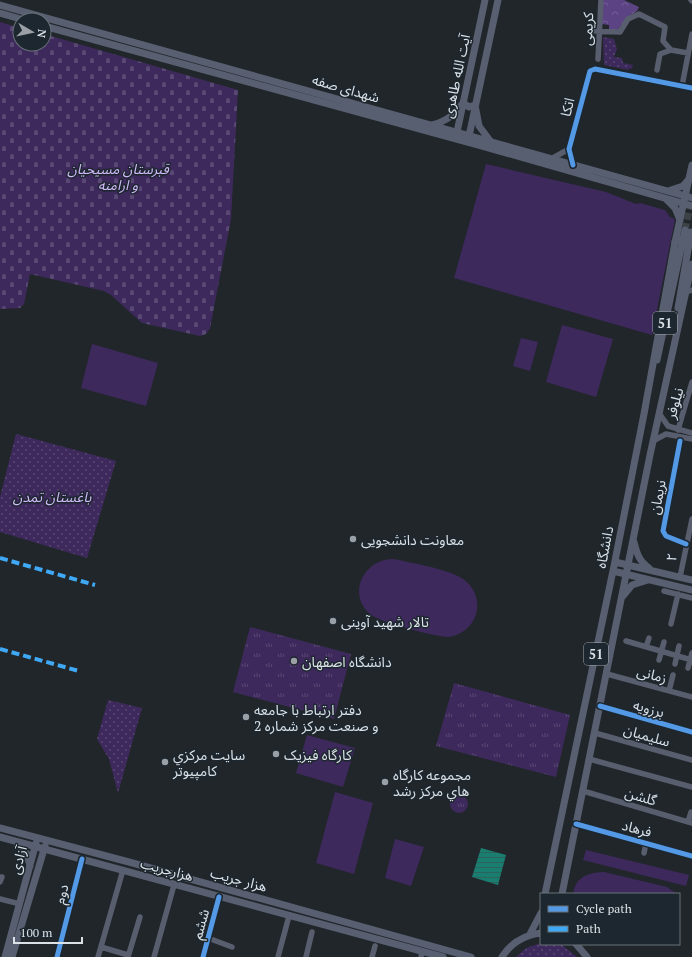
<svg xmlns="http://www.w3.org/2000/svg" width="692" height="957" font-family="'PT Serif','Noto Sans Arabic',serif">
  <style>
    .grass { fill: url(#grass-dots) }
    .forest { fill: url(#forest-crowns) }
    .cemetery { fill: url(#cemetery-stones) }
    .park { fill: url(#park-tufts) }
    .pitch { fill: #3e295c }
    .water { fill: url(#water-rules) }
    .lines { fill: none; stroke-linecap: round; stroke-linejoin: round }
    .major-tunnel { stroke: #3d4247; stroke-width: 7; stroke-dasharray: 7 3.5; stroke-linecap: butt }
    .minor { stroke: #595e6e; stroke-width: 5.5 }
    .major { stroke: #585f70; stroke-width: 7 }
    .major-bridge { stroke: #585f70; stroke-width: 7 }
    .quiet { stroke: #3fa9f5; stroke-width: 4; stroke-dasharray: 8 4; stroke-linecap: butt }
    .cycleway-casing { stroke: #1d272f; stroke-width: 8 }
    .cycleway { stroke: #5399e6; stroke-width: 5 }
    .poi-dot { fill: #9aa0a5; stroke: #1d272f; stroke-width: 1.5 }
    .labels { text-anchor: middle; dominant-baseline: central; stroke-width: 3; stroke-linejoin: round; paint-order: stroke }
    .shield { fill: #1d272f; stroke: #a2aab0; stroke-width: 1 }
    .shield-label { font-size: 13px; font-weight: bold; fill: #dbe2e7 }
    .street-label { font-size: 14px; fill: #dbe2e7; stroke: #1d272f }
    .park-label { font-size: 14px; font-style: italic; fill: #d1baf9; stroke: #1d272f }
    .poi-label { font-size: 14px; fill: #dbe2e7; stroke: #1d272f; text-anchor: start }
  </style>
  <defs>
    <pattern id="grass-dots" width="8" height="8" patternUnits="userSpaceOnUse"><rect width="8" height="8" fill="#3e295c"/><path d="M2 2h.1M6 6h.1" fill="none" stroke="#594873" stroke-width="1.8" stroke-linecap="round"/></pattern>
    <pattern id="forest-crowns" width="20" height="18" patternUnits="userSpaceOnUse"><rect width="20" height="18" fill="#5c4383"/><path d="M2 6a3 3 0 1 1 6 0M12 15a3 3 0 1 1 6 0" fill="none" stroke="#735e95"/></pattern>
    <pattern id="cemetery-stones" width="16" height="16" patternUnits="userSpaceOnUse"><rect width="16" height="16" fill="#3e295c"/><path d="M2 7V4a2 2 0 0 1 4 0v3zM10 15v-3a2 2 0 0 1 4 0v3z" fill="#594873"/></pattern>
    <pattern id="park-tufts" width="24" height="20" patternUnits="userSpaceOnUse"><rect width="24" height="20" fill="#3e295c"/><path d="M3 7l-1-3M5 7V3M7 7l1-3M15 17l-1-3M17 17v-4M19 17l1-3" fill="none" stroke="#594873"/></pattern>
    <pattern id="water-rules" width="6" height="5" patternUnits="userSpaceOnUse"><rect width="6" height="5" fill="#197e70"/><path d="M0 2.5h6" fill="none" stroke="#2b645d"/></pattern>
  </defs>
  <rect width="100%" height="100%" fill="#21262b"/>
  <path class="grass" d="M603 37 614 39 617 49 614 57 622 58 623 63 633 65 632 69 629 68V70L604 65Z
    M16 434 116 461 87 558 0 532V497Z
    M108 700 142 708 118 793 109 759 97 739Z
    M541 943V944L562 945 577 957H516L526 948Z"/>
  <path class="forest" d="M603 0H624L639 7 637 11 626 18 618 30 609 29V25L602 24Z"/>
  <path class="cemetery" d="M0 22 20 28V44H44V34L238 90 231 219 210 328 206 334 200 336 142 323 111 295 104 291 30 274 24 304 20 308 0 309Z"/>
  <path class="park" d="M250 627 351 654 334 719 233 692Z
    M454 683 570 715 556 777 436 746Z
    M450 804a9 9 0 1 1 18 0a9 9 0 1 1-18 0Z"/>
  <path class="pitch" d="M486 164 606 192 636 204 640 203 665 210 670 217 675 219 652 335 454 278Z
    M562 325 613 339 596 397 546 382Z
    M521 338 538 342 530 371 513 366Z
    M92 344 158 363 146 406 81 388Z
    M393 559C409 562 451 570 463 579 478 589 482 610 471 624 466 631 457 636 448 637 436 637 378 622 370 614 346 593 365 559 393 559Z
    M307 735 355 748 343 787 296 773Z
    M335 792 373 803 354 874 316 863Z
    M395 839 424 847 411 886 385 878Z
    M586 850 689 875 686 886 583 860Z
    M604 872 667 887 677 894H573C576 876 588 873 604 872Z"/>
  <path class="water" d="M481 848 506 855 498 885 472 877Z"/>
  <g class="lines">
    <path class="major-tunnel" d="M685 230 691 201"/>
    <path class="minor" d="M691 0 692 1
      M595 31 620 32 628 19 639 14 665 27 663 41 671 50 660 54 657 70
      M671 50 688 53
      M598 59 601 0
      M682 86 692 34
      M551 159 569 149
      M573 165 569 149 590 71 595 69 692 88
      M686 292 692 290
      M659 413 668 426 692 433
      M678 430 692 382
      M653 441 666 434 692 439
      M680 441 663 531 666 536 686 544
      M680 577 692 519
      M664 591 692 598
      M671 624 678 594
      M626 641 692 660
      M646 647 649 638
      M659 660 664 642
      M675 664 679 646
      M688 668 692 653
      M607 674 692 697
      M669 691 673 675
      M600 706 692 732
      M595 733 692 760
      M589 759 692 787
      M583 791 692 823
      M688 822 691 812
      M576 824 692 856
      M644 853 646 843
      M0 877H2L0 882
      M0 899 20 904
      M208 938 232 947
      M101 947 128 955
      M57 957 82 859
      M98 957 123 870
      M128 957 140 917
      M154 957 174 885
      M203 957 219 897
      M278 957 289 916
      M306 957 312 932
      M372 957 375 946
      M421 957 422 951"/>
    <path class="major" d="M0 5 692 198
      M0 13 24 20
      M44 26 482 146 692 206
      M432 125C447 121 454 115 463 103L469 107 475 105 479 126 491 142
      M459 136 457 132 485 0
      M466 137 469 136 498 0
      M668 191 683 186 689 179
      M666 199 675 208 680 220
      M678 308 691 232
      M657 360 685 230
      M634 542C637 554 639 561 649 568
      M615 562 692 580
      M613 571 692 590
      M623 596 632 585 648 580
      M0 828 129 862 471 957
      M0 837 443 957
      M17 843 27 854 30 866
      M545 894 614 566 644 414 675 242 692 165
      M562 894 650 455 692 264
      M530 934 541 913
      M576 944 587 957
      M5 957 36 843
      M12 957 45 846
      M502 957C511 943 524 935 541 933"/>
    <path class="major-bridge" d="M675 242 681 239 692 241"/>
    <path class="quiet" d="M0 558 95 585
      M0 649 79 671"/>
    <defs>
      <path id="cycleway" d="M573 165 569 149 590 71 595 69 692 88
        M680 441 663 531 666 536 686 544
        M600 706 692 732
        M576 824 692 856
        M57 957 82 859
        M203 957 219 897"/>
    </defs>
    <use href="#cycleway" class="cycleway-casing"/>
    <use href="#cycleway" class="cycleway"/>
  </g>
  <g class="poi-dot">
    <circle cx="353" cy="539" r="4"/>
    <circle cx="333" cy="621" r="4"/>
    <circle cx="294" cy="661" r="4"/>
    <circle cx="246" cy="717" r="4"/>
    <circle cx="276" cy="754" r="4"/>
    <circle cx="165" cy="762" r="4"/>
    <circle cx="385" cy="782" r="4"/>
  </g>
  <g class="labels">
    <g class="shield">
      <rect x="653" y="312" width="24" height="22" rx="3"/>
      <rect x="584" y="643" width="24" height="22" rx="3"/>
    </g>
    <g class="shield-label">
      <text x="665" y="323">51</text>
      <text x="596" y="654">51</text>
    </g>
    <g class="street-label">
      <text transform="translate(587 29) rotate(-87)">کریمی</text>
      <text transform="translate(456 76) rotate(-78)">آیت الله طاهری</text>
      <text transform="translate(346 88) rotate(16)">شهدای صفه</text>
      <text transform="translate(567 107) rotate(-76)">اتکا</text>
      <text transform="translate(674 403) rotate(-74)">نیلوفر</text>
      <text transform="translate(657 497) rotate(-79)">نریمان</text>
      <text transform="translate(604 547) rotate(-79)">دانشگاه</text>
      <text transform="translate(671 557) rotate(-80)">۲</text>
      <text transform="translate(652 674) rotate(15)">زمانی</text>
      <text transform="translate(649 708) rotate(16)">برزویه</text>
      <text transform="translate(647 735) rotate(16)">سلیمیان</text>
      <text transform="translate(641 796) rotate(16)">گلشن</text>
      <text transform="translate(637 828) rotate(15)">فرهاد</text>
      <text transform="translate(18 860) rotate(-75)">آزادی</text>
      <text transform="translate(167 869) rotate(15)">هزارجریب</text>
      <text transform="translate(239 879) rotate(15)">هزار جریب</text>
      <text transform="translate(61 894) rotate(-76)">دوم</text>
      <text transform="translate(200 924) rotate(-75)">ششم</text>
    </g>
    <g class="park-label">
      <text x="118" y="168">قبرستان مسیحیان<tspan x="118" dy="16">و ارامنه</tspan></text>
      <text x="52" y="496">باغستان تمدن</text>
    </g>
    <g class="poi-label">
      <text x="361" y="539">معاونت دانشجویی</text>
      <text x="341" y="621">تالار شهید آوینی</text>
      <text x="302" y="661">دانشگاه اصفهان</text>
      <text x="254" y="709">دفتر ارتباط با جامعه<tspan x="254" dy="16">و صنعت مرکز شماره 2</tspan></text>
      <text x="173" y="754">سايت مرکزي<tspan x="173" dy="16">کامپيوتر</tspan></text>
      <text x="284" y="754">کارگاه فیزیک</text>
      <text x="393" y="774">مجموعه کارگاه<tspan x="393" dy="16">هاي مرکز رشد</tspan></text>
    </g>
  </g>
  <rect x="540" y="893" width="140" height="52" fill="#1d272f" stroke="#697279"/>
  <rect x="548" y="906" width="20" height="6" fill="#5399e6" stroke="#697279"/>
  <text x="576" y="913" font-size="12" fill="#dbe2e7">Cycle path</text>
  <rect x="548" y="926" width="20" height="6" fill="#3fa9f5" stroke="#697279"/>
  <text x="576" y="933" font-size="12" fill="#dbe2e7">Path</text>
  <g transform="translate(32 32) rotate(99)"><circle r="19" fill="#1d272f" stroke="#697279"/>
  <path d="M0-3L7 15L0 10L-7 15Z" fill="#9aa0a5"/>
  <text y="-6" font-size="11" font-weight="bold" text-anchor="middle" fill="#dbe2e7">N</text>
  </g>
  <path d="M14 937v6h68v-6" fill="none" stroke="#dbe2e7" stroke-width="2"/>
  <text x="20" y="937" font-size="12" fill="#dbe2e7" stroke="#1d272f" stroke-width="3" paint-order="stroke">100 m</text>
</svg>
